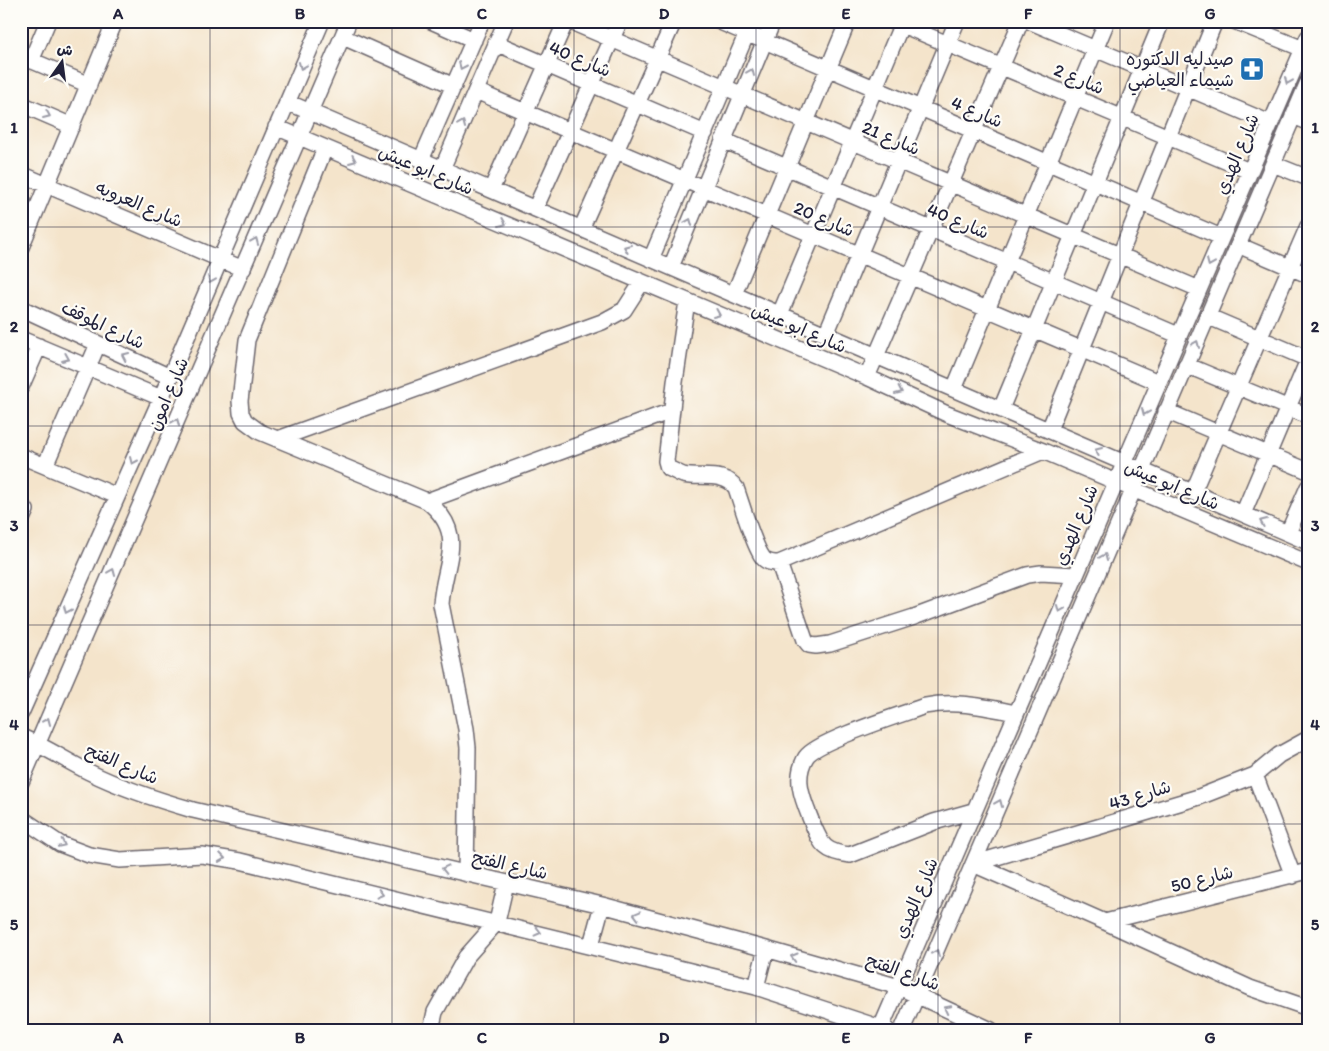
<svg xmlns="http://www.w3.org/2000/svg" width="1329" height="1051" font-family="Itim,'Playpen Sans Arabic',sans-serif">
  <style>
    .lines { fill: none; stroke-linecap: round; stroke-linejoin: round }
    .street-casing { stroke: #6c666d; stroke-width: 18 }
    .street { stroke: #fff; stroke-width: 15 }
    .oneway { stroke: #9c9ca7 }
    .grid { fill: none; stroke: #22223b; stroke-width: 1; stroke-opacity: 0.55 }
    .labels { text-anchor: middle; dominant-baseline: central; stroke-width: 4.5; stroke-linejoin: round; paint-order: stroke }
    .street-label { font-size: 18px; fill: #22223b; stroke: #fdfcf7 }
    .poi-label { font-size: 18px; fill: #22223b; stroke: #fdfcf7; text-anchor: end }
    .neatline { fill: none; stroke: #22223b; stroke-width: 2 }
    .grid-label { font-size: 16px; text-anchor: middle; font-weight: bold; fill: #22223b }
  </style>
  <rect width="100%" height="100%" fill="#fdfcf7"/>
  <filter id="ink" filterUnits="userSpaceOnUse"><feTurbulence type="fractalNoise" baseFrequency=".02" numOctaves="2"/><feDisplacementMap in="SourceGraphic" scale="10" xChannelSelector="R" yChannelSelector="G"/><feConvolveMatrix kernelMatrix="1 2 1 2 8 2 1 2 1" color-interpolation-filters="sRGB"/></filter>
  <filter id="wash" filterUnits="userSpaceOnUse"><feTurbulence type="fractalNoise" baseFrequency=".0096" numOctaves="4" result="noise"/><feDisplacementMap in="SourceGraphic" scale="20" xChannelSelector="R" yChannelSelector="G"/><feGaussianBlur stdDeviation="1.12" result="paint"/><feColorMatrix in="noise" values="0 0 0 0 0 0 0 0 0 0 0 0 0 0 0 0 0 1.4 0 .05"/><feComposite in="paint" operator="in"/></filter>
  <g filter="url(#wash)">
    <rect width="100%" height="100%" fill="#f4e4cb"/>
  </g>
  <g filter="url(#ink)">
    <g class="lines">
      <defs>
        <path id="street" d="M431 21 474 40
          M569 21 1199 289
          M718 21 1221 237
          M893 21 1249 171
          M1029 21 1270 123
          M1234 21 1308 51
          M343 37 454 86
          M496 43 705 133
          M21 56 89 85
          M31 61 48 21
          M476 91 1158 382
          M287 102 1308 542
          M21 104 72 126
          M1293 116 1308 122
          M276 127 867 377 947 414 1043 451 1308 563
          M723 140 1178 335
          M325 148 247 340 240 401 241 413 245 421 260 432 427 501C468 534 444 562 441 604L466 729 468 748 466 874
          M421 160 482 21
          M1273 164 1308 178
          M442 169 506 21
          M21 174 243 269
          M491 190 566 21
          M535 209 620 21
          M581 229 674 21
          M1238 245 1308 275
          M21 247 115 21
          M651 259 752 21
          M671 267 773 21
          M734 294 848 21
          M687 301 675 382 666 461 668 468C673 470 678 473 683 475 700 479 725 471 736 488 741 502 755 550 764 559 768 563 773 563 779 563L1043 451
          M21 308 170 377
          M780 314 903 21
          M1207 316 1308 359
          M826 334 957 21
          M21 339 161 398
          M1186 365 1308 416
          M867 377 1021 21
          M21 387 39 346
          M954 389 1107 21
          M1001 409 1162 21
          M1166 411 1308 471
          M1049 430 1215 21
          M278 439 602 322 624 310 642 282
          M21 456 117 496
          M45 466 98 344
          M1193 492 1308 226
          M427 501 671 411
          M1243 514 1308 360
          M21 521 26 510
          M1288 533 1308 487
          M779 563 805 640 809 645 816 646 830 644 914 617 1027 575 1041 573 1075 575
          M21 713 161 398 322 21
          M21 737C45 746 66 761 89 772 123 789 158 800 193 810L602 905 766 949 899 987 991 1030
          M1255 775 1293 876
          M21 782 349 21
          M973 811 934 822 850 855C822 852 821 843 811 820 803 800 793 778 806 757 816 741 903 714 925 706 956 700 985 707 1016 713
          M21 818 60 844 89 855 120 860 202 855 240 861 756 987 887 1030
          M973 864 1105 922 1250 988 1308 1008
          M973 864 1199 797 1255 775 1279 755 1308 739
          M1105 922 1308 871
          M591 945 602 905
          M756 987 766 949
          M431 1030 435 1012 466 957 497 922 506 883
          M880 1030 1308 37
          M902 1030 1308 82"/>
      </defs>
      <use href="#street" class="street-casing"/>
      <use href="#street" class="street"/>
    </g>
    <defs><path id="oneway-chevron" d="M-2-3.5L2.5 0L-2 3.5" fill="none" stroke-width="1.6" stroke-linecap="round" stroke-linejoin="round" transform="scale(1.25)"/></defs>
    <g class="oneway">
      <use href="#oneway-chevron" transform="translate(302 66) rotate(113)"/>
      <use href="#oneway-chevron" transform="translate(462 66) rotate(114)"/>
      <use href="#oneway-chevron" transform="translate(751 72) rotate(-67)"/>
      <use href="#oneway-chevron" transform="translate(1288 81) rotate(113)"/>
      <use href="#oneway-chevron" transform="translate(47 115) rotate(23)"/>
      <use href="#oneway-chevron" transform="translate(462 124) rotate(-67)"/>
      <use href="#oneway-chevron" transform="translate(353 160) rotate(23)"/>
      <use href="#oneway-chevron" transform="translate(689 222) rotate(-68)"/>
      <use href="#oneway-chevron" transform="translate(503 223) rotate(23)"/>
      <use href="#oneway-chevron" transform="translate(255 241) rotate(-67)"/>
      <use href="#oneway-chevron" transform="translate(627 248) rotate(-157)"/>
      <use href="#oneway-chevron" transform="translate(1210 263) rotate(113)"/>
      <use href="#oneway-chevron" transform="translate(211 280) rotate(113)"/>
      <use href="#oneway-chevron" transform="translate(717 314) rotate(23)"/>
      <use href="#oneway-chevron" transform="translate(1196 344) rotate(-67)"/>
      <use href="#oneway-chevron" transform="translate(125 356) rotate(-155)"/>
      <use href="#oneway-chevron" transform="translate(66 358) rotate(23)"/>
      <use href="#oneway-chevron" transform="translate(899 391) rotate(25)"/>
      <use href="#oneway-chevron" transform="translate(1145 412) rotate(113)"/>
      <use href="#oneway-chevron" transform="translate(176 422) rotate(-67)"/>
      <use href="#oneway-chevron" transform="translate(1098 451) rotate(-157)"/>
      <use href="#oneway-chevron" transform="translate(133 461) rotate(114)"/>
      <use href="#oneway-chevron" transform="translate(1263 522) rotate(-157)"/>
      <use href="#oneway-chevron" transform="translate(1104 557) rotate(-67)"/>
      <use href="#oneway-chevron" transform="translate(112 572) rotate(-67)"/>
      <use href="#oneway-chevron" transform="translate(1060 609) rotate(113)"/>
      <use href="#oneway-chevron" transform="translate(67 610) rotate(114)"/>
      <use href="#oneway-chevron" transform="translate(47 721) rotate(-67)"/>
      <use href="#oneway-chevron" transform="translate(999 803) rotate(-67)"/>
      <use href="#oneway-chevron" transform="translate(62 844) rotate(26)"/>
      <use href="#oneway-chevron" transform="translate(222 858) rotate(8)"/>
      <use href="#oneway-chevron" transform="translate(445 869) rotate(-167)"/>
      <use href="#oneway-chevron" transform="translate(380 894) rotate(14)"/>
      <use href="#oneway-chevron" transform="translate(637 915) rotate(-165)"/>
      <use href="#oneway-chevron" transform="translate(538 932) rotate(14)"/>
      <use href="#oneway-chevron" transform="translate(936 953) rotate(-67)"/>
      <use href="#oneway-chevron" transform="translate(794 957) rotate(-164)"/>
      <use href="#oneway-chevron" transform="translate(947 1009) rotate(-153)"/>
    </g>
  </g>
  <path class="grid" d="M210 21V1030M392 21V1030M574 21V1030M756 21V1030M938 21V1030M1120 21V1030M21 227H1308M21 426H1308M21 625H1308M21 824H1308"/>
  <defs>
    <symbol id="pharmacy-square" viewBox="-11 -11 22 22"><rect x="-9" y="-9" width="18" height="18" rx="4" fill="#1f6fb2" stroke="#fdfcf7"/><path d="M-2-6h4v4h4v4h-4v4h-4v-4h-4v-4h4Z" fill="#fff"/></symbol>
  </defs>
  <g fill-rule="evenodd">
    <use href="#pharmacy-square" x="1238" y="55" width="28" height="28"/>
  </g>
  <g class="labels">
    <g class="street-label">
      <text transform="translate(580 59) rotate(23)">شارع 40</text>
      <text transform="translate(1079 79) rotate(23)">شارع 2</text>
      <text transform="translate(977 112) rotate(23)">شارع 4</text>
      <text transform="translate(891 138) rotate(23)">شارع 21</text>
      <text transform="translate(1237 154) rotate(-67)">شارع الهدي</text>
      <text transform="translate(426 170) rotate(23)">شارع ابو عيش</text>
      <text transform="translate(139 204) rotate(23)">شارع العروبه</text>
      <text transform="translate(824 219) rotate(23)">شارع 20</text>
      <text transform="translate(958 221) rotate(23)">شارع 40</text>
      <text transform="translate(103 325) rotate(25)">شارع الموقف</text>
      <text transform="translate(799 328) rotate(23)">شارع ابو عيش</text>
      <text transform="translate(168 394) rotate(-67)">شارع امون</text>
      <text transform="translate(1172 485) rotate(23)">شارع ابو عيش</text>
      <text transform="translate(1076 525) rotate(-67)">شارع الهدي</text>
      <text transform="translate(122 764) rotate(23)">شارع الفتح</text>
      <text transform="translate(1140 795) rotate(-17)">شارع 43</text>
      <text transform="translate(510 865) rotate(13)">شارع الفتح</text>
      <text transform="translate(1202 879) rotate(-14)">شارع 50</text>
      <text transform="translate(916 898) rotate(-67)">شارع الهدي</text>
      <text transform="translate(903 972) rotate(20)">شارع الفتح</text>
    </g>
    <g class="poi-label">
      <text x="1234" y="59">صيدليه الدكتوره<tspan x="1234" dy="21">شيماء العياضي</tspan></text>
    </g>
  </g>
  <rect width="1329" height="1051" fill="none" stroke="#fdfcf7" stroke-width="55"/>
  <g transform="translate(62 62) rotate(14)" stroke="#fdfcf7" stroke-width="4" paint-order="stroke">
  <path d="M0-4L9 19L0 12L-9 19Z" fill="#22223b"/>
  <text y="-8" font-size="14" font-weight="bold" text-anchor="middle" fill="#22223b">ش</text>
  </g>
  <rect x="28" y="28" width="1274" height="996" class="neatline"/>
  <g class="grid-label">
    <text x="118" y="19">A</text>
    <text x="300" y="19">B</text>
    <text x="482" y="19">C</text>
    <text x="664" y="19">D</text>
    <text x="846" y="19">E</text>
    <text x="1028" y="19">F</text>
    <text x="1210" y="19">G</text>
    <text x="14" y="133">1</text>
    <text x="1315" y="133">1</text>
    <text x="14" y="332">2</text>
    <text x="1315" y="332">2</text>
    <text x="14" y="531">3</text>
    <text x="1315" y="531">3</text>
    <text x="14" y="730">4</text>
    <text x="1315" y="730">4</text>
    <text x="14" y="930">5</text>
    <text x="1315" y="930">5</text>
    <text x="118" y="1043">A</text>
    <text x="300" y="1043">B</text>
    <text x="482" y="1043">C</text>
    <text x="664" y="1043">D</text>
    <text x="846" y="1043">E</text>
    <text x="1028" y="1043">F</text>
    <text x="1210" y="1043">G</text>
  </g>
</svg>
